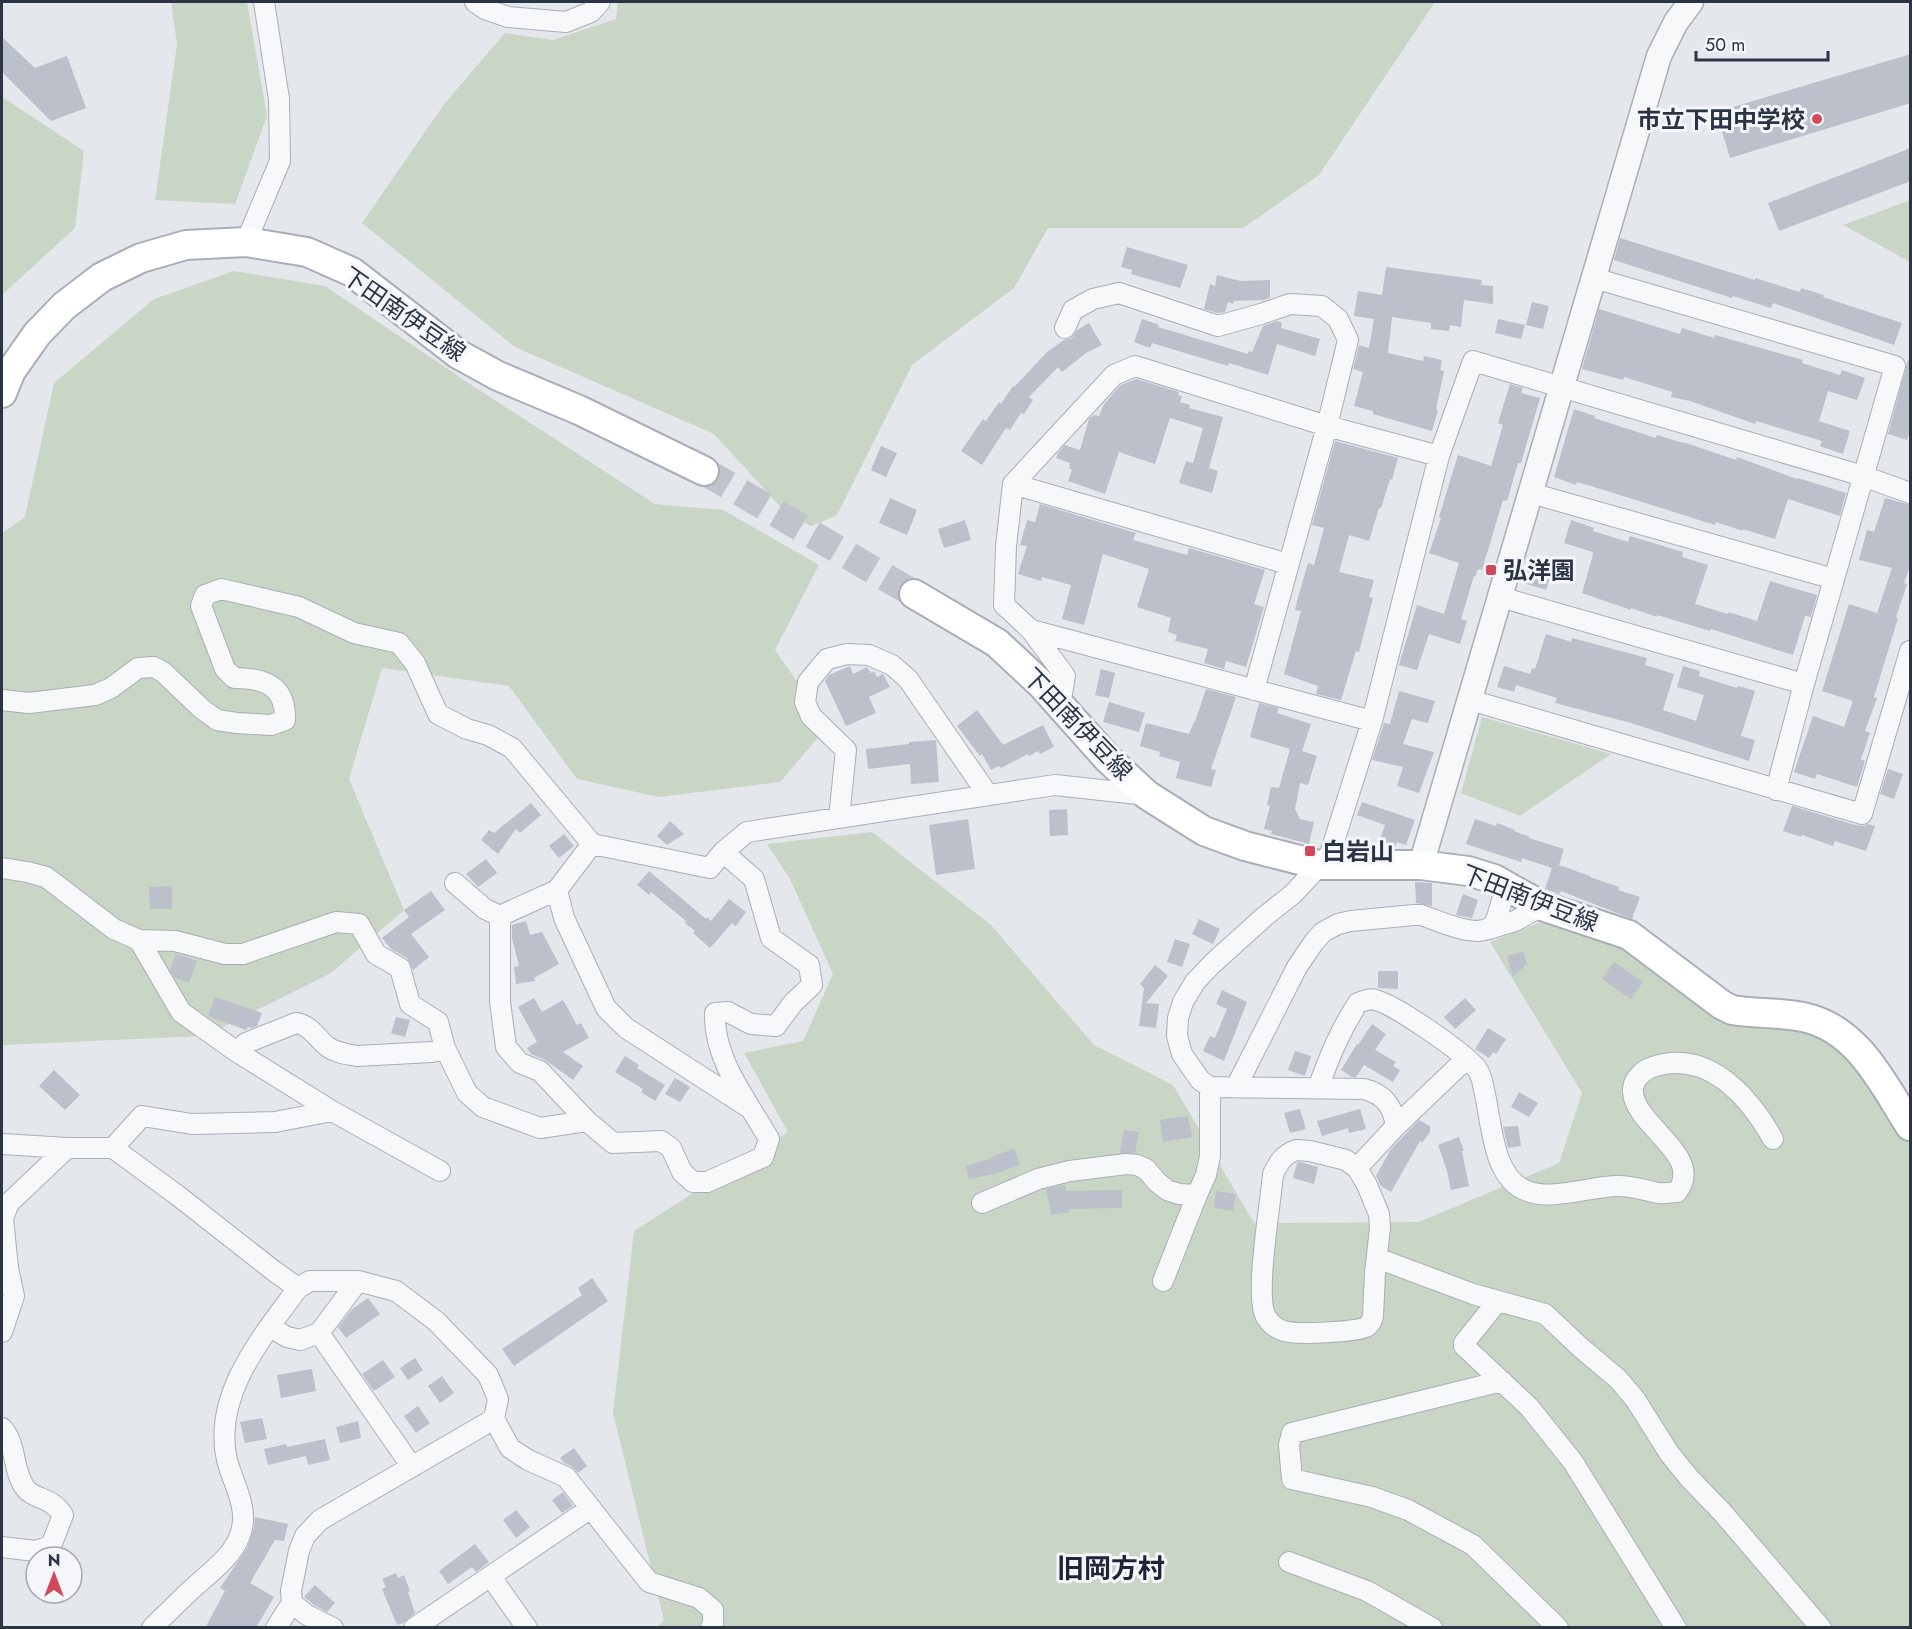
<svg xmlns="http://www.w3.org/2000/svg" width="1912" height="1629" font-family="Jost,'Noto Sans JP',sans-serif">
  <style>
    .green { fill: #c9d6c5 }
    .building { fill: #bbc0ca }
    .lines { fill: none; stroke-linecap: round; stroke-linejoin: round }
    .secondary-tunnel { stroke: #bfc3cb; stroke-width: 28; stroke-dasharray: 28 14; stroke-linecap: butt }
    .minor-casing { stroke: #a9aeb7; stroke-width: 22 }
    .tertiary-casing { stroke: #a9aeb7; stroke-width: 27 }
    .secondary-casing { stroke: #a9aeb7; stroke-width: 32 }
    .minor { stroke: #f7f8fa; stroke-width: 20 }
    .tertiary { stroke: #f7f8fa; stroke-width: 24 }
    .secondary { stroke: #fff; stroke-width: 28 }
    .poi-dot { fill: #d1495b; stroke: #f4f6f9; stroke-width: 2 }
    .labels { text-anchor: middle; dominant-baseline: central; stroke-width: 6; stroke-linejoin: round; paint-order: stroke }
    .poi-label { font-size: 24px; font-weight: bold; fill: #2b3445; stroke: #f4f6f9; text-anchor: start }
    .street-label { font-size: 24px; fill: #2b3445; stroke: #f4f6f9 }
    .quarter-label { font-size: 27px; font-weight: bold; fill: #1d2536; stroke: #f4f6f9 }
  </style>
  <rect width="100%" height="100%" fill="#e4e7ec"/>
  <path class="green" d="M171 2H247L267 116 235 204 155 200 177 44Z
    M618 2H1435L1319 175 1243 228H1048L1014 288 912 365 837 515 811 526 786 513 714 434 515 347 362 223 445 103 505 33 553 40 616 19Z
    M2 97 84 151 75 228 2 295Z
    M1910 200V262L1843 225Z
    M234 271 325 286 467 382 655 504 723 510 819 565 775 650 828 726 780 782 659 797 577 779 509 686 382 668 349 779 404 910 331 973 205 1036 2 1045V533L25 517 54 383 154 299Z
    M1482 717 1611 754 1520 816 1461 793Z
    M872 832 991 925 1094 1045 1173 1085 1254 1223 1419 1222 1559 1163 1582 1093 1490 942 1539 923 1646 946 1732 1010 1842 1034 1910 1129V1627H657L664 1620 613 1413 634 1231 788 1132 744 1053 803 1041 833 974 790 879 767 844Z"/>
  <path class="building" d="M2 37 35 68 67 56 86 108 51 121 2 72Z
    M1911 54V103L1730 158 1716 112Z
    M1911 148V181L1779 231 1768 203Z
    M1620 238 1755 280V278L1800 292 1801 288 1824 295 1823 297 1902 323 1894 345 1773 303 1771 308 1733 296 1732 298 1614 260Z
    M1127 247 1188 265 1180 288 1131 274 1132 270 1121 267Z
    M1386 267 1482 280 1481 285 1493 286V304L1464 300 1461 327 1450 325 1449 331 1431 329V323L1392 317 1388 353 1423 361 1424 356 1442 360 1440 370 1444 371 1436 409 1438 410 1432 431 1373 414V411L1354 406 1363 372 1353 369 1359 345 1369 348 1374 319 1354 316 1358 291 1382 295Z
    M1217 275 1241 281 1270 280V298L1264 300 1234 301 1233 304 1228 302 1225 312 1218 313 1204 309 1210 284 1215 286Z
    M1532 302 1549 306 1543 329 1526 325Z
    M1599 309 1680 334 1682 328 1714 338 1715 335 1803 360 1802 363 1840 375 1842 370 1865 378 1857 400 1828 391 1819 421 1850 431 1843 454 1820 446 1822 441 1756 421 1755 424 1690 401 1671 397 1672 392 1624 377 1623 380 1582 369Z
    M1142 319 1159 325 1158 327 1248 354 1249 351 1252 352 1263 326 1277 321 1282 323 1281 328 1320 339 1315 356 1277 344 1268 375 1229 363 1228 366 1152 343 1150 348 1134 342Z
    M1498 319 1525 325 1521 339 1495 333Z
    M1089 323 1102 345 1086 353 1062 372 1058 367 1029 397 1033 400 1024 414 1021 413 1010 430 1006 428 982 465 961 451 983 419 986 421 999 402 1001 404 1013 386 1014 387 1047 352 1064 340 1072 338 1077 330Z
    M1908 360 1911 361V429L1907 440 1888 434Z
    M1136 379 1179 392 1178 395 1182 396 1180 402 1190 405 1189 408 1223 417 1209 468 1218 471 1212 493 1179 483 1186 461 1193 463 1203 428 1170 418 1155 464 1119 452 1105 494 1068 481 1072 470 1069 468 1070 463 1056 458 1058 453 1065 445 1080 450 1089 419 1094 415 1099 416 1104 404 1121 385Z
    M1510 384 1523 388 1521 393 1540 398 1521 463H1518L1507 501 1503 500 1482 570 1478 569 1475 577 1474 576 1461 619 1467 621 1460 644 1429 634 1417 670 1399 665 1417 605 1444 614 1459 563 1429 553 1441 518 1439 517 1458 455 1491 466 1503 425 1498 423Z
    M1574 409 1595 416 1594 418 1656 438 1657 435 1683 443V442L1736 460 1737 457 1797 479 1798 478 1846 493 1840 516 1788 499 1775 539 1743 529V531L1716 522 1715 525 1604 490 1577 482 1576 485 1554 477Z
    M1335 441 1398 458 1392 480 1390 479 1381 508H1379L1369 541 1349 535 1339 572 1374 580 1369 597 1373 598 1359 652 1356 651 1341 700 1316 694 1318 686 1284 674 1301 611 1295 610 1297 601 1308 563 1314 565 1324 528 1312 525Z
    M881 446 897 453 886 477 871 470Z
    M890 498 917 510 907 535 879 523Z
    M1885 498 1911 505V563L1904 583 1907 584 1896 617 1898 618 1874 697 1877 698 1865 731 1870 733 1861 759 1865 761 1857 787 1817 774 1815 779 1794 772 1813 716 1844 727 1853 701 1822 691 1849 604 1877 613 1892 568 1859 560 1867 530 1874 532Z
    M1040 504 1136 533 1133 540 1187 555 1189 548 1265 570 1254 604 1264 607 1246 667 1226 661 1224 669 1204 663 1208 649 1175 641 1177 635 1168 632 1171 618 1137 607 1149 569 1103 554 1084 625 1062 619 1071 585 1042 577 1041 581 1018 574 1027 546 1020 545 1027 520 1035 522Z
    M965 520 971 540 944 548 938 529Z
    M1571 520 1594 528 1593 531 1628 542 1630 536 1683 552 1682 557 1708 565 1695 604 1728 614V612L1757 621 1770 581 1817 595 1811 617 1805 616 1793 655 1711 629 1710 631 1657 615V617L1631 608V610L1582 593 1593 555H1592L1593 552 1564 543Z
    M1530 560 1553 568 1546 590 1523 583Z
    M1546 634 1571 642 1572 638 1647 658 1645 665 1674 674 1663 710 1696 721 1704 695 1677 687 1683 666 1700 671 1699 676 1737 688 1738 686 1755 691 1741 736 1755 740 1749 761 1631 723 1555 703 1557 698 1516 685 1514 692 1497 687 1504 666 1530 674 1532 668 1535 669Z
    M850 666 853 674 867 667 871 673 874 671 877 677 883 674 890 687 869 697 876 713 846 726 825 681 829 675Z
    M1101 669 1115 673 1109 698 1095 695Z
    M1206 689 1236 697 1211 769 1216 770 1211 787 1176 778 1180 762 1159 756 1160 752 1140 746 1146 723 1189 734 1194 722H1195Z
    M1399 691 1435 701 1428 723 1412 719 1403 744 1434 752 1419 793 1397 786 1403 767 1372 760 1384 723 1390 724Z
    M1109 702 1145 713 1139 732 1103 722Z
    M1259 703 1279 708 1277 713 1311 724 1302 751 1317 756 1308 785 1300 783 1295 809 1300 819 1314 822 1309 844 1271 834 1272 831 1264 829 1270 806 1267 805 1271 787 1279 788 1290 749 1250 737Z
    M977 710 1003 745 1043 725 1054 747 1040 754 1038 751 1029 756 1028 754 1001 768 999 766 991 770 982 754 980 756 957 726Z
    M936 740 939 782 911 784 910 764 868 769 866 749 909 744V742Z
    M1888 769 1903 774 1894 799 1880 794Z
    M1362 802 1415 820 1406 845 1397 842 1394 849H1387L1378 845 1385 825 1357 815Z
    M531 803 541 815 520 833 516 829 498 854 481 840 489 830 494 833Z
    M1792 806 1855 825 1864 826 1868 824 1875 826 1866 851 1835 841 1833 846 1802 835 1801 837 1783 831Z
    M1067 809 1068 835 1050 836 1049 810Z
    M968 819 975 869 936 875 929 825Z
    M1475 819 1496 826 1497 823 1515 830 1514 831 1530 837 1529 838 1564 849 1559 865 1590 876V877L1619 887 1618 890 1640 897 1632 919 1561 891 1560 894 1545 889 1552 868 1522 858 1521 862 1466 844Z
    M670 821 684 834 667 845 657 836Z
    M564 834 574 846 559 858 549 846Z
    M486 859 497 873 478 887 466 874Z
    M649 871 706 919 707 917 711 921 729 899 746 912 736 926 732 923 710 948 693 933 695 931 685 923 686 921 651 892 649 895 637 885Z
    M1415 882 1432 883V906L1416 903Z
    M172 886V909H150L149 887Z
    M431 891 445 910 411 934 429 957 413 970 407 958 391 949 382 938 409 917 404 910Z
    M1463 894 1478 900 1472 918 1456 915Z
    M1199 919 1220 929 1213 944 1192 934Z
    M526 921 530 935 542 932 559 964 534 978 535 981 516 984 514 967 519 966 512 938V925Z
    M1175 939 1190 944 1182 967 1167 962Z
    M1523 952 1527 964 1513 977 1507 956Z
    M176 954 197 961 189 983 175 978 170 970Z
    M1614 962 1643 982 1631 999 1602 979Z
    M1155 965 1168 976 1146 1003 1159 1004 1156 1028 1139 1026 1144 988 1140 984Z
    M1378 971H1398V989L1378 988Z
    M1222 990 1247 1002 1224 1061 1203 1051 1210 1036 1215 1038 1227 1009 1216 1004Z
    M215 997 262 1013 257 1026 251 1028 248 1027 246 1030 208 1016Z
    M534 998 542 1012 563 1000 577 1025 581 1023 589 1038 563 1052 583 1066 573 1080 545 1060 531 1054 527 1048 537 1042 518 1007Z
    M1465 998 1476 1010 1455 1029 1444 1017Z
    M396 1017 410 1020 405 1037 391 1033Z
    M1372 1024 1386 1034 1375 1050 1396 1062 1393 1066 1400 1070 1393 1082 1364 1065 1356 1077H1352L1341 1070 1357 1044 1358 1045Z
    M1488 1028 1506 1039 1496 1054 1493 1052 1489 1058 1475 1049Z
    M1295 1051 1311 1056 1305 1076 1288 1070Z
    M625 1056 639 1065 637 1068 665 1085 655 1101 641 1092 643 1089 615 1072Z
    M54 1070 80 1095 65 1110 39 1086Z
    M675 1078 690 1087 680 1102 665 1094Z
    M1519 1092 1538 1103 1529 1117 1511 1107Z
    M1300 1109 1306 1129 1290 1133 1284 1113Z
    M1360 1109 1366 1129 1349 1133 1348 1128 1322 1136 1317 1121Z
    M1188 1116 1192 1137 1163 1142 1160 1120Z
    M1419 1120 1430 1126V1132L1423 1142 1420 1141 1391 1192 1381 1186 1376 1176 1391 1149Z
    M1518 1126 1521 1146 1508 1148 1503 1127Z
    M1124 1130 1139 1132 1135 1153H1120Z
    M1459 1137 1464 1151H1462L1469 1186 1451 1190 1447 1171 1438 1145Z
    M1014 1149 1020 1164 999 1173 969 1179 966 1166 993 1158 992 1156Z
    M1300 1162 1318 1167 1314 1184 1293 1178 1297 1163Z
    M1065 1185 1066 1191 1122 1190V1208L1069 1209 1070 1212 1051 1215 1046 1189Z
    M1216 1191 1236 1194 1233 1211 1214 1208Z
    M592 1278 608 1301 514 1366 502 1349 582 1295 578 1288Z
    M368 1298 380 1314 346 1338 338 1327 352 1309Z
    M415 1358 423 1370 408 1380 400 1368Z
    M383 1360 395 1377 374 1391 362 1374Z
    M312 1369 316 1391 281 1398 277 1375Z
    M442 1376 454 1393 440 1403 428 1386Z
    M418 1406 430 1423 416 1433 404 1416Z
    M262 1418 267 1439 245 1443 240 1422Z
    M358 1421 361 1438 340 1443 336 1427Z
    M325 1439 330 1460 308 1465 306 1456 268 1465 264 1449 286 1444 287 1447Z
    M574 1448 587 1466 578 1473 571 1466 564 1463 560 1458Z
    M563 1492 573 1506 562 1513 552 1500Z
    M516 1510 530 1527 516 1538 503 1520Z
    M255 1517 288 1524 284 1541 275 1540 250 1583 274 1597 256 1628H205L225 1591 220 1588 247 1548 254 1528Z
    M475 1544 489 1562 476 1572 472 1567 448 1584 439 1571Z
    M396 1573 398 1578 404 1575 410 1591 408 1592 415 1613 403 1623 397 1625 382 1589 386 1587 382 1579Z
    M315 1585 335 1603 327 1612 314 1605 304 1597Z"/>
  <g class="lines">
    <path class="secondary-tunnel" d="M704 471 914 594"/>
    <defs>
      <path id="minor" d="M475 2 485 9 508 17 566 22 591 12 600 2
        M246 242 280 161 279 99 264 2
        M1594 278 1895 366 1804 684 1776 790
        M1065 328 1073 310 1093 299 1119 293 1218 326 1261 314 1290 304 1322 306 1338 319 1348 340 1327 426 1254 690
        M1013 484 1288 564
        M1531 493 1834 579
        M1500 597 1804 684
        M1031 630 1065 676 1060 705
        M2 700 29 703 95 695 111 688 138 668 154 667 163 672 202 709 217 720 237 723 271 725 285 720C286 685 264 678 234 678L225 669 201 606 205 595 221 589 299 607 354 633 399 643 415 663 438 714 467 729 488 735 512 748 592 844 710 868 723 852 747 832 1055 785 1147 795
        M1470 700 1862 814 1910 651
        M1372 721 1031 630 1004 605 1006 546 1013 484 1114 375 1135 366 1327 426 1439 456
        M839 818 846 750 811 716 805 702 808 682 827 659 847 654 869 655 892 665 908 679 988 795
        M2 868 27 872 46 877 114 929 139 940 175 941 225 954H243L336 922 359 924 376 954 400 968 410 1004 438 1022 445 1048 467 1093 483 1107 540 1128 587 1121
        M455 883 485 909 500 916 557 890 592 844
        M557 890 564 918 606 1008 626 1028 748 1107
        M500 916V1002L506 1047 520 1063 540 1071 587 1121 613 1143 661 1141 671 1148 682 1172 693 1182H707L763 1157 769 1139C747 1100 713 1059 715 1013L728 1012 751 1024 776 1026 793 1003 812 985 809 965 771 938 754 879 723 852
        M1489 929 1515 921 1542 906
        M139 940 181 1012 237 1052 332 1111 440 1171
        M237 1052 246 1043 296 1023C311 1025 317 1039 328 1047 336 1053 347 1054 357 1056L432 1052 445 1048
        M1236 1087 1297 967 1314 942 1323 932 1338 924 1351 921 1414 915H1421C1440 921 1483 943 1495 922 1500 911 1502 897 1506 886
        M1318 1088C1329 1058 1340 1030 1358 1003 1363 1001 1370 998 1375 1000 1393 1003 1466 1054 1477 1069 1481 1075 1483 1083 1484 1090 1492 1122 1492 1178 1527 1191 1553 1201 1591 1186 1618 1186 1633 1186 1644 1190 1658 1193 1664 1194 1671 1192 1677 1192 1705 1156 1635 1126 1633 1092 1632 1081 1641 1072 1650 1068 1706 1047 1748 1095 1773 1139
        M1396 1126 1466 1059
        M2 1144 67 1148H113L177 1195 274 1271 298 1288
        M113 1148 142 1116 192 1124 275 1122 332 1111
        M1296 1150 1310 1151 1346 1160 1357 1168 1367 1185 1379 1214 1380 1228 1375 1273 1373 1316C1372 1320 1371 1324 1366 1327 1355 1332 1297 1335 1284 1331 1277 1329 1270 1323 1266 1317 1254 1296 1271 1202 1273 1174 1279 1162 1283 1155 1296 1150Z
        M1357 1168 1396 1126C1393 1106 1384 1094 1364 1089L1210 1087 1200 1080 1182 1054 1177 1036 1178 1018 1183 1002 1195 982 1212 964 1264 917 1293 894 1330 854 1372 721 1439 456 1473 361 1863 476 1910 493
        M982 1203 1038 1179 1070 1171 1126 1164 1137 1165 1146 1169 1157 1182 1167 1190 1179 1194 1197 1195 1206 1175 1210 1156V1087
        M1377 1258 1473 1294 1545 1314 1580 1347 1618 1379 1635 1399 1669 1453 1690 1479 1722 1512 1821 1628
        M1163 1281 1197 1195
        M1497 1302 1464 1343V1346L1529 1407 1573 1462 1676 1628
        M270 1327 287 1337 300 1340 319 1333 358 1281
        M2 1332 14 1296 8 1268 3 1218 9 1203 67 1148
        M319 1333 412 1467
        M1502 1381 1292 1433 1289 1445 1292 1479 1372 1497 1408 1510 1473 1545 1558 1628
        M2 1428C17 1443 12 1472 26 1489 35 1500 52 1497 63 1515L51 1546 35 1551 2 1547
        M1289 1562 1367 1591 1432 1628
        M491 1577 527 1628
        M292 1603 307 1615 333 1628
        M152 1628C165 1615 178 1602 192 1589 209 1573 232 1558 240 1535 250 1509 233 1484 227 1460 212 1395 263 1336 298 1288L310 1281H358L396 1291 436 1321 488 1375 498 1399 494 1419 510 1448 528 1460 566 1477 649 1582 699 1598 713 1610V1623L711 1628
        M276 1628 292 1603 291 1591 299 1551 305 1536 320 1520 494 1419
        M414 1628 591 1508"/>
      <path id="tertiary" d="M1421 865 1659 56 1676 22 1691 2"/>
      <path id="secondary" d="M2 393 11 371 37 334 64 306 102 277 141 258 186 245 246 242 307 252 352 272 458 354 498 376 579 410 704 471
        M914 594 997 643 1042 685 1108 759 1147 795 1204 831 1245 846 1319 865H1421L1468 871 1494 879 1542 906 1629 935 1722 1005 1732 1010C1756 1014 1784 1012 1807 1018 1859 1031 1883 1084 1910 1126"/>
    </defs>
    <use href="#minor" class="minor-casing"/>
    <use href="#tertiary" class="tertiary-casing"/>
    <use href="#secondary" class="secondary-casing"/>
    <use href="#minor" class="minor"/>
    <use href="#tertiary" class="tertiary"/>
    <use href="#secondary" class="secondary"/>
  </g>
  <g class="poi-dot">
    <circle cx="1817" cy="119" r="6"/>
    <rect x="1485" y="564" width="12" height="12" rx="3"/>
    <rect x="1304" y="845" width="12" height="12" rx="3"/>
  </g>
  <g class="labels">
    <g class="poi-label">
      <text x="1805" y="119" text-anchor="end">市立下田中学校</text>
      <text x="1503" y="570">弘洋園</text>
      <text x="1322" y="851">白岩山</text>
    </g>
    <g class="street-label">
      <text transform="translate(404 314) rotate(35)">下田南伊豆線</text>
      <text transform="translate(1078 724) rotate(46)">下田南伊豆線</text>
      <text transform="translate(1530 898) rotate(21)">下田南伊豆線</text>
    </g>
    <g class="quarter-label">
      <text x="1111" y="1568">旧岡方村</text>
    </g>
  </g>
  <rect width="1912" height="1629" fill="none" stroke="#2b3445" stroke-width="6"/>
  <g transform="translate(54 1575)"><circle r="28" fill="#f4f6f9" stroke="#a4a8b1" stroke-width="1.5"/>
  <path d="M0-4.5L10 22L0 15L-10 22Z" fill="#d1495b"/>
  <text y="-9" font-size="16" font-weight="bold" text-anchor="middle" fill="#2b3445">N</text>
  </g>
  <path d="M1696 51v9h132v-9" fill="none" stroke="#2b3445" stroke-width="3"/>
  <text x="1705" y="51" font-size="18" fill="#2b3445" stroke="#f4f6f9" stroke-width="4.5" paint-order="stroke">50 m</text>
</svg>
